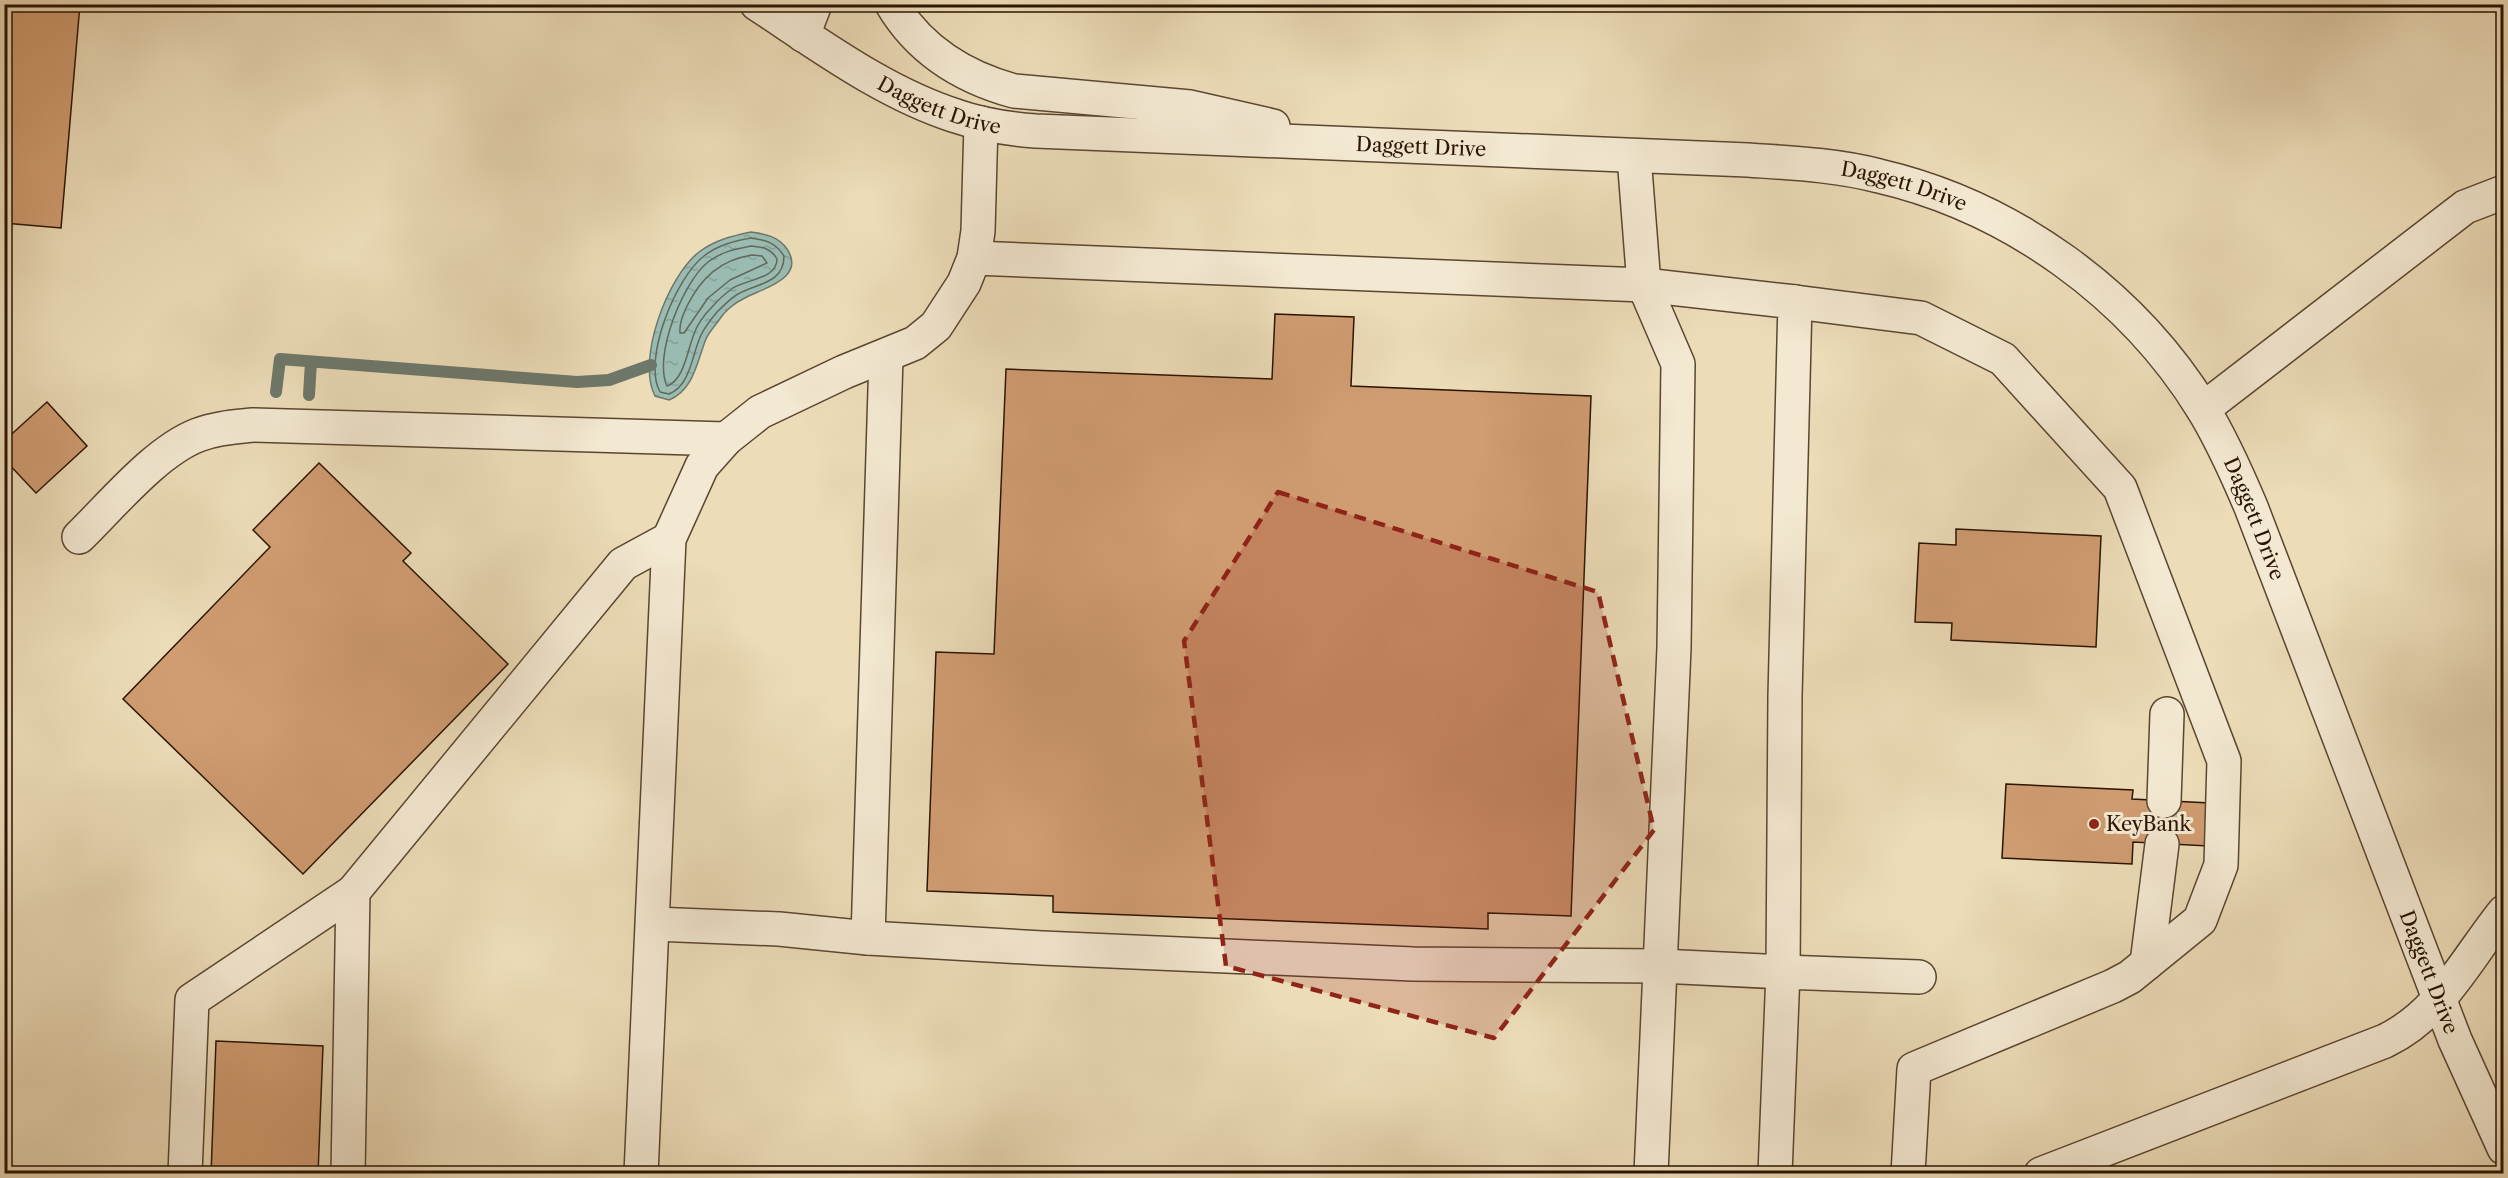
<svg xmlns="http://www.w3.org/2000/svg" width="2508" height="1178" font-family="'Libre Caslon Text',serif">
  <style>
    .water { fill: url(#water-ripples); stroke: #6d786b; stroke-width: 1.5 }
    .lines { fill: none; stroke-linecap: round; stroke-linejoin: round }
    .shore { stroke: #62685a; stroke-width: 1.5 }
    .stream { stroke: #6d786b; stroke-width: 12 }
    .building { fill: #d09c71; stroke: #2a1403; stroke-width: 1.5 }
    .minor-tunnel { stroke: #c5b494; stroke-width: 33; stroke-dasharray: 33 16; stroke-linecap: butt }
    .minor-casing { stroke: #5a4630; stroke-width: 36 }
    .minor { stroke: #f3e8d1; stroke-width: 33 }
    .marked { fill: #8f2418; fill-opacity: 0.2; stroke: #8f2418; stroke-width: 4.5; stroke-dasharray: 12 8; stroke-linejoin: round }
    .poi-dot { fill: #8f2418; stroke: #f3e8d1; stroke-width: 2 }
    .labels { text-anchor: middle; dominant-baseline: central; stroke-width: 6; stroke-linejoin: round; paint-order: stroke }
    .street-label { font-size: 20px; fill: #2a1403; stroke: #f3e8d1 }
    .poi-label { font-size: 20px; fill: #2a1403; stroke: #f3e8d1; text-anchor: start }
  </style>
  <defs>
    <pattern id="water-ripples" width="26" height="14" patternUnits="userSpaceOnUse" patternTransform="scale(1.5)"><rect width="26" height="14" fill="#99bbb1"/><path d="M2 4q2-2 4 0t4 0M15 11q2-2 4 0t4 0" fill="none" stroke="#84a097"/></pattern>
  </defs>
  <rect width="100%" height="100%" fill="#ecdcb8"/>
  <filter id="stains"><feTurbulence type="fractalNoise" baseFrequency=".00333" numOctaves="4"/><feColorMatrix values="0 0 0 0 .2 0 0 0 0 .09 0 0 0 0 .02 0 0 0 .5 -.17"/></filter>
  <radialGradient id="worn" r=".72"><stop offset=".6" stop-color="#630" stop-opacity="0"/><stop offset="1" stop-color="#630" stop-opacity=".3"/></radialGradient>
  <path class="water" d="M751 232C765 234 778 236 787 249 807 279 760 289 743 299 734 303 724 312 719 320 715 326 709 332 706 339 697 361 694 390 669 400L655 396C636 359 668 276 699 252 715 240 732 236 751 232Z"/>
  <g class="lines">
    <path class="shore" d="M751 238C766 240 776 243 784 256 784 284 757 283 738 294 731 298 723 306 717 312 712 318 705 327 701 335 692 354 691 385 669 394L660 392C642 360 676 277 704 256 718 245 734 241 751 238Z
      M751 246C762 247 771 248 777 259 777 279 747 279 733 288 726 293 718 300 712 307 705 314 697 325 694 334 688 348 684 381 667 386 653 356 683 282 708 262 721 252 735 249 751 246Z
      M752 255 762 256 767 263 730 280 708 298 684 333H680C679 324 683 315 687 306 701 278 720 260 752 255Z"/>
    <path class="stream" d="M276 392 280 359 577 382 609 380 651 365
      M309 395 311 362"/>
  </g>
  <path class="building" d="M4 4H80L61 228 4 223Z
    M1275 314 1354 317 1351 386 1591 396 1571 916 1488 913V929L1053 912V896L927 891 936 652 994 654 1006 369 1272 379Z
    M47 402 87 446 36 493 4 459V441Z
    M319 463 411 553 403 561 508 664 303 874 123 699 270 547 253 530Z
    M1956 529 2101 536 2096 647 1951 640 1952 623 1915 622 1919 543 1956 545Z
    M2006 784 2133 790 2132 799 2210 803 2208 846 2133 842 2132 864 2002 858Z
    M216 1041 323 1046 318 1174H211Z"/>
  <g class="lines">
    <path class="minor-tunnel" d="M2162 844 2164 801"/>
    <defs>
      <g id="minor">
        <path id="s1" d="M757 4C820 45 884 93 956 116 982 125 1009 129 1036 131L1748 160C1792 163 1837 165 1879 176 2012 207 2132 294 2203 409 2222 440 2237 474 2251 507L2455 1040 2504 1148"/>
        <path d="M892 4C920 51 963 77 1014 91L1190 107 1273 126"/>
        <path d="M803 35 815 4"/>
        <path d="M1634 156 1644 285 1678 364 1674 648 1651 1174"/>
        <path d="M1795 302 1921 318 2003 359 2120 488 2224 761 2221 865 2200 920 2130 977 2113 986 1914 1069 1908 1174"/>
        <path d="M2203 409 2465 207 2504 192"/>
        <path d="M79 537C112 505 156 451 198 435 216 428 234 427 253 425L726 439"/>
        <path d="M2164 801 2167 714"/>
        <path d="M654 924 779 929 868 938 1042 948 1413 964 1660 966 1783 972 1785 696 1795 302 1644 285 974 258"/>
        <path d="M868 938 886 357"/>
        <path d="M2147 963 2162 844"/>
        <path d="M185 1174 192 1000 353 892"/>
        <path d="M348 1174 353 892 623 564 669 539"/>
        <path d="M641 1174 669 539 702 466 726 439 760 412 844 372 915 343 936 326 964 283 974 258 978 231 981 123"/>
        <path d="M1775 1174 1783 972 1919 977"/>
        <path d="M2041 1174 2385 1041C2441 1014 2466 959 2504 912"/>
      </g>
    </defs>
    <use href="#minor" class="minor-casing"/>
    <use href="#minor" class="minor"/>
  </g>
  <path class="marked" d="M1278 492 1598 592 1654 830 1494 1038 1226 966 1184 641Z"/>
  <circle class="poi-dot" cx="2094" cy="824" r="6"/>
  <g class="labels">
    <g class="street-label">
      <text stroke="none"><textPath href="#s1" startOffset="210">Daggett Drive</textPath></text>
      <text stroke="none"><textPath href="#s1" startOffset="696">Daggett Drive</textPath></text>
      <text stroke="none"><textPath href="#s1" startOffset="1182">Daggett Drive</textPath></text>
      <text stroke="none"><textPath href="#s1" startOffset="1686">Daggett Drive</textPath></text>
      <text stroke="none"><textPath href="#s1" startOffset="2172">Daggett Drive</textPath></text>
    </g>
    <g class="poi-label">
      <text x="2106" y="824">KeyBank</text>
    </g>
  </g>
  <rect width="2508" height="1178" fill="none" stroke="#ecdcb8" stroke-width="24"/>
  <rect x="6" y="6" width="2496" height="1166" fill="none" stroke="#2a1403" stroke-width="3"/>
  <rect x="12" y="12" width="2484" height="1154" fill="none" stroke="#2a1403" stroke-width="1.5"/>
  <rect width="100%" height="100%" filter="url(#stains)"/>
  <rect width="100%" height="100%" fill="url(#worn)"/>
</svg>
